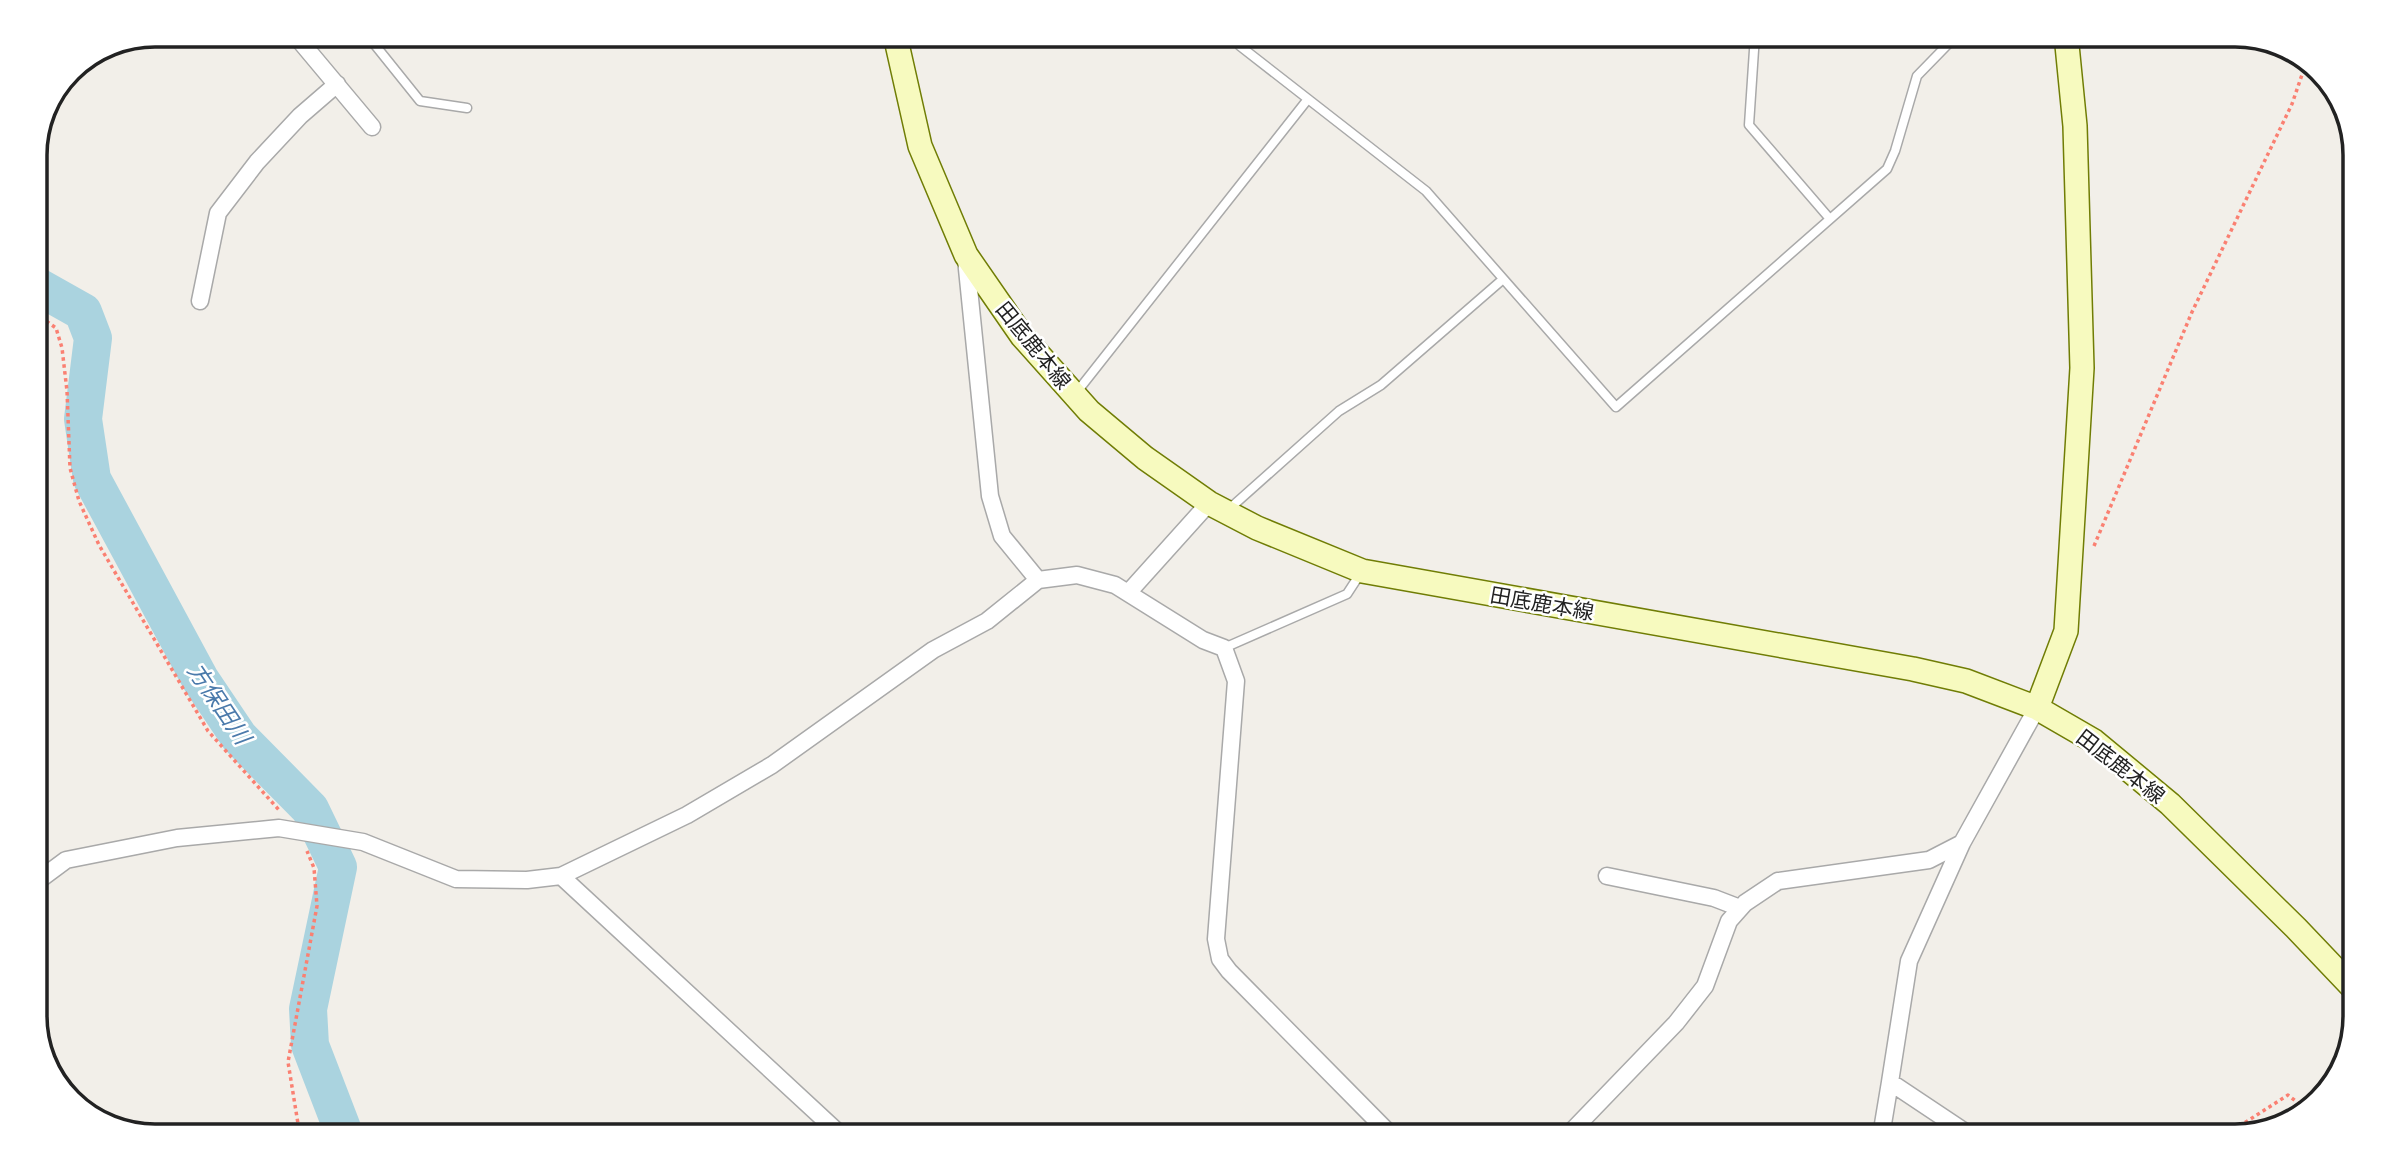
<svg xmlns="http://www.w3.org/2000/svg" width="2390" height="1171" font-family="'Golos Text','Noto Sans JP',sans-serif">
  <style>
    .lines { fill: none; stroke-linecap: round; stroke-linejoin: round }
    .river { stroke: #aad3df; stroke-width: 38 }
    .lane-casing { stroke: #a9a9a9; stroke-width: 11 }
    .street-casing { stroke: #a9a9a9; stroke-width: 19 }
    .secondary-casing { stroke: #707d05; stroke-width: 26 }
    .path { stroke: #fa8072; stroke-width: 3.5; stroke-dasharray: 3.5 3.5; stroke-linecap: butt }
    .lane { stroke: #fff; stroke-width: 8 }
    .street { stroke: #fff; stroke-width: 16 }
    .secondary { stroke: #f7fabf; stroke-width: 23 }
    .labels { text-anchor: middle; dominant-baseline: central; stroke-width: 5; stroke-linejoin: round; paint-order: stroke }
    .street-label { font-size: 21px; fill: #222; stroke: #fff }
    .water-label { font-size: 23px; font-style: italic; fill: #4a7aab; stroke: #fff }
    .rim { fill: none; stroke: #222; stroke-width: 3.5 }
  </style>
  <rect width="100%" height="100%" fill="#f2efe9"/>
  <g class="lines">
    <path class="river" d="M35 285 83 312 93 338 83 419 92 479 200 679 239 737 310 809 338 867 308 1009 310 1045 345 1136"/>
    <defs>
      <path id="lane" d="M367 35 420 101 467 108
        M1755 35 1749 125 1830 219
        M1240 46 1426 191 1616 407 1887 169 1895 151 1917 76 1957 35
        M1076 393 1308 99
        M1228 510 1339 411 1381 385 1502 280
        M1224 648 1347 594 1360 574"/>
      <path id="street" d="M191 35 193 36
        M295 35 372 127
        M966 259 990 496 1002 536 1038 580
        M200 301 218 213 257 162 300 116 337 84
        M1128 593 1209 503
        M561 876 842 1136
        M1607 876 1714 898 1740 908
        M35 883 66 860 177 838 279 828 363 842 456 879 527 880 561 876 687 815 772 765 933 650 987 621 1038 580 1077 575 1115 585 1203 640 1224 648 1236 681 1216 939 1220 959 1229 971 1392 1136
        M1567 1136 1676 1023 1705 986 1729 921 1745 903 1778 881 1929 860 1962 843
        M1881 1136 1890 1082
        M1971 1136 1890 1082 1909 961 1962 843 2037 708"/>
      <path id="secondary" d="M895 35 920 146 966 255 1022 336 1089 411 1145 458 1209 503 1257 528 1362 571 1913 669 1966 681 2037 708 2094 741 2170 804 2296 928 2355 990
        M2037 708 2066 631 2082 368 2075 126 2066 35"/>
    </defs>
    <use href="#lane" class="lane-casing"/>
    <use href="#street" class="street-casing"/>
    <use href="#secondary" class="secondary-casing"/>
    <path class="path" d="M2212 35 2220 39 2294 53
      M35 313 56 328 62 348 67 391 70 468 79 501 99 545 208 731 279 810
      M2094 546 2192 312 2292 104 2306 63
      M300 1136 288 1062 317 906 314 868 307 851
      M2229 1136 2238 1127 2288 1095 2307 1110"/>
    <use href="#lane" class="lane"/>
    <use href="#street" class="street"/>
    <use href="#secondary" class="secondary"/>
  </g>
  <g class="labels">
    <g class="street-label">
      <text transform="translate(1034 345) rotate(51)">田底鹿本線</text>
      <text transform="translate(1542 603) rotate(10)">田底鹿本線</text>
      <text transform="translate(2121 766) rotate(38)">田底鹿本線</text>
    </g>
    <g class="water-label">
      <text transform="translate(220 703) rotate(56)">方保田川</text>
    </g>
  </g>
  <path d="M0 0H2390V1171H0ZM155 47H2235A108 108 0 0 1 2343 155V1016A108 108 0 0 1 2235 1124H155A108 108 0 0 1 47 1016V155A108 108 0 0 1 155 47Z" fill="#fff" fill-rule="evenodd"/>
  <path class="rim" d="M155 47H2235A108 108 0 0 1 2343 155V1016A108 108 0 0 1 2235 1124H155A108 108 0 0 1 47 1016V155A108 108 0 0 1 155 47Z"/>
</svg>
